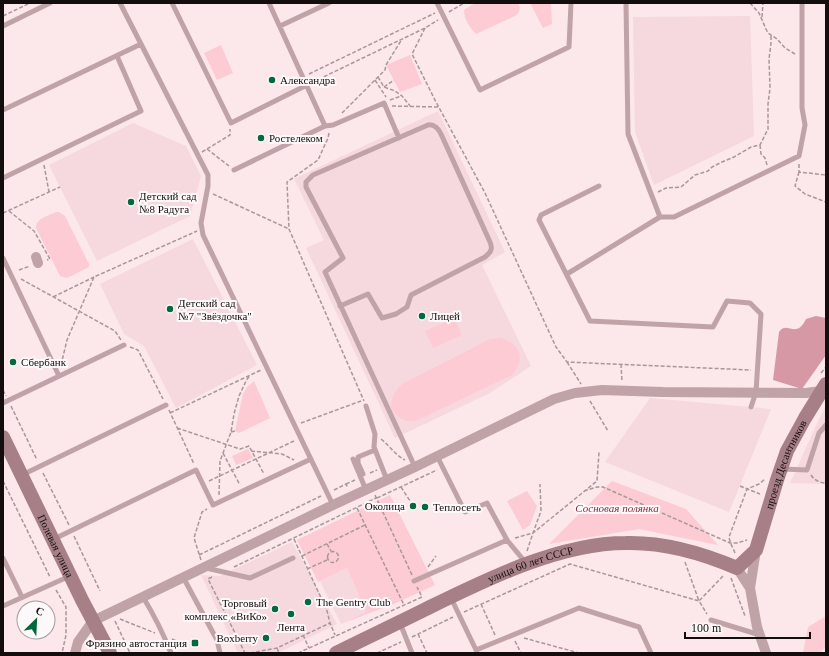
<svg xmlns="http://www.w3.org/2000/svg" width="829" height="656" font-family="'Times New Roman',serif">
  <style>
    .built { fill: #f6d9de }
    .green { fill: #fdcbd3 }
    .forest { fill: #d698a4 }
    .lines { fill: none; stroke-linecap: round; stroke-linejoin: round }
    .path { stroke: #a7979a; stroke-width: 1.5; stroke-dasharray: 4 2; stroke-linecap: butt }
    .lane { stroke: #bfa3a7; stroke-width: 5 }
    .street { stroke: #bfa3a7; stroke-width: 10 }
    .secondary { stroke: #a77f86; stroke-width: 14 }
    .poi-dot { fill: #02683d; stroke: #fdf9fa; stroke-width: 1.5 }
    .labels { text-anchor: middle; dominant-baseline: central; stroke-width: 4; stroke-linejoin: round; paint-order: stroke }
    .poi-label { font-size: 11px; fill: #140d0e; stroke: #fdf9fa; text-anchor: start }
    .street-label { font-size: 11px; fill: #140d0e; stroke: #fdf9fa }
    .park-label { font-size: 11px; font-style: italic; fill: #7c3144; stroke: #fdf9fa }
  </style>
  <rect width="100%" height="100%" fill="#fce7ea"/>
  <path class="built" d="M750 16 754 136 654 185 635 132 633 17Z
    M438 111 505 252 482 265 531 366 490 393 395 438 306 248 324 240 294 179Z
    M133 123 186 146 201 176 190 216 97 261 49 165Z
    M193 239 257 365 176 408 144 346 124 334 100 284Z
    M650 398 771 409 729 512 605 462Z
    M826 406V484L790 483 818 421Z
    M292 542 337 624 278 653H238L201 575 220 576Z
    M347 568 366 612 341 624 320 581Z"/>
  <path class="green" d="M475 3H518L520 7 519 12 515 16 476 34C470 28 464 19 464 10Z
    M530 3H551L552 24 543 28Z
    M221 45 233 73 217 80 204 53Z
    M410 55 422 84 400 92 386 65Z
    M56 212H59L65 216 89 264V267L67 278 60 276 36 228C36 218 48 216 56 212Z
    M454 318 462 335 433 348 425 331Z
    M501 338C521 345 526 358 512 375L418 420C404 423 400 419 391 409 391 398 394 392 402 384L490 339Z
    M254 381 270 418 239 433 235 431 243 394 247 387Z
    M248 449 253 458 236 465 232 456Z
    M612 481 686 509 718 545 639 529 549 544Z
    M527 491 537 506 530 525 523 530 507 501Z
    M390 495 435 585 396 603 341 624 366 612 347 568 318 582 297 540Z
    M826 616V647L819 653H803L808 627Z"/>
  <path class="forest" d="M816 316 826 318V355L802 389 773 380 779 332C787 320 796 340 806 319Z"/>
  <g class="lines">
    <path class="path" d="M750 3 759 13 766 29 768 33 777 39 785 48 795 54
      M449 12 464 3
      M3 16 30 3
      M762 17 763 3
      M425 28 412 54 436 102 485 193 556 347 567 362 751 370
      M309 74 435 13
      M378 77 384 87 395 91 402 96 411 107
      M375 80 386 97
      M313 82 425 28 438 20
      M384 87 394 80
      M390 100 401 96
      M392 106 438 107
      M342 113 385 70 386 65 402 39
      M329 133 328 138 318 160 287 182 289 229 364 401
      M760 145 761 154 765 158 767 165
      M207 149 229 166
      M202 152 230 135V129
      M799 164V172L826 175
      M44 165 49 192
      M799 172 795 186 805 194 826 202
      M658 192 666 188 681 187 695 175 708 171 712 167 722 162 734 157 751 147 760 145 768 129V104L770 88 769 59 771 43V34
      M213 194 289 229
      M9 211 34 231 50 259 47 260
      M3 213 60 187
      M19 270 30 266
      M21 279 115 331 121 340
      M53 297 94 277
      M130 347 138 350 163 399
      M567 362 581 384
      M621 364 622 382
      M61 365 67 340 94 277 197 231
      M821 373 826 367
      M3 390 6 396
      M590 401 608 431
      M11 406 37 460
      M169 410 194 464
      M170 413 261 370
      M301 423 361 401
      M177 428 240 449 249 446 264 474
      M231 432 235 431
      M381 439C390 446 395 455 405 460
      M251 451 282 454 294 460
      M223 453 240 485
      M43 473 69 525
      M370 473 377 470
      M811 475C814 480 820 483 826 483
      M3 481 50 577
      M209 481 294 441
      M346 484 355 480
      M740 486 760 494
      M401 487 412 504
      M334 490 346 484 348 488
      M584 491 597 487H603L730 543H737L747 540
      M219 495 220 461 231 432 234 414 239 396 246 381 250 375
      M375 495 412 575
      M377 498 437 470
      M357 508 404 605
      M74 536 100 591
      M515 538 533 533 541 511 540 484
      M294 539 327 611 330 623 335 635
      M327 544 331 551
      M527 551 533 533 597 481 599 452
      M327.5 557a5.5 5.5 0 1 1 11 0a5.5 5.5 0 1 1-11 0Z
      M735 553C733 548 730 543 729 537L747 489 759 484 765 479
      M199 555 321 496
      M302 556 365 525
      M201 560 194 538 202 512 207 509
      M685 562 699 601 724 575
      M234 567 376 498
      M428 567 436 556
      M307 569 327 560
      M212 577 208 579 245 653
      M731 578 745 616
      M56 590 66 607V635L62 653
      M481 604 495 635
      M464 612 570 564 699 601 707 614
      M120 619 155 633
      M115 621 130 653
      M418 634 427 653
      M303 635 309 648
      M412 637 453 617
      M524 638 579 653
      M172 639 178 642
      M515 641 521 653
      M277 648 279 653
      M250 653 277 648 330 623
      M298 653 422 597 417 587
      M377 653 401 642"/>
    <path class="lane" d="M120 3 208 175V186L201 223 203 235 333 505
      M172 3 231 123 307 85
      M437 3 480 90 569 47 571 3
      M626 3 628 134 660 217H674L799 156 805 125 802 108V3
      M3 26 50 3
      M280 26 329 3
      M3 110 141 44
      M325 126 333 125 384 103 399 138
      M234 170 325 126 269 3
      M3 178 141 111 117 56
      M599 186 541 215 539 220 590 321 713 327 727 301 750 303 761 314 756 392 751 407
      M3 258 59 376
      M567 274 660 217
      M340 306 368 294 382 318 396 314 407 307 411 295 485 257C491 252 493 249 490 242L441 134C438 128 434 124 428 125L313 175 306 182V187L343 258 325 272 415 467
      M3 403 124 345
      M366 406 375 434 374 447 387 480
      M437 456 465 512 487 503 507 540 526 563
      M353 459 366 490
      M783 469 807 470 819 433 826 425
      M363 474 358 463V457L375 450
      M22 475 166 405
      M54 539 196 470 213 505 311 459
      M3 558 22 597
      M206 568 250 578 293 558
      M183 577 217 640 220 653
      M414 581 507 540
      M143 597C154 615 163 633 171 653
      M451 598 477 652
      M3 606 70 576
      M711 620 760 635
      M400 623 412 653
      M476 650 579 608 639 627 651 653"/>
    <path class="street" d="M36 257 38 263
      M756 550 750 588 757 627 766 653
      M737 568 750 588
      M75 653 78 642 93 621 333 505 415 467 554 399 575 393 602 390 663 392 806 393 821 391"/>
    <g class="secondary">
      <path id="s1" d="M3 437 82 600 110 653"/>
      <path id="s2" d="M336 653C366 638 396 624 426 609 485 580 559 543 626 543 664 542 702 553 737 568L756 550 777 480 787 451 805 418 826 384"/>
    </g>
  </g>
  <g class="poi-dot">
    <circle cx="272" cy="80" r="4"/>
    <circle cx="261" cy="138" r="4"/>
    <circle cx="131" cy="202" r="4"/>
    <circle cx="170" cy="309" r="4"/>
    <circle cx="422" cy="316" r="4"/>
    <circle cx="13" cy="362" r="4"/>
    <circle cx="413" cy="506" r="4"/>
    <circle cx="425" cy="507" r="4"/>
    <circle cx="308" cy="602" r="4"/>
    <circle cx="275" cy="609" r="4"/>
    <circle cx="291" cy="614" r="4"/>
    <circle cx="266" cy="638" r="4"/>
    <rect x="191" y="639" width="8" height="8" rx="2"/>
  </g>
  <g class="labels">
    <g class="poi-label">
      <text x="280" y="80">Александра</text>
      <text x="269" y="138">Ростелеком</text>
      <text x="139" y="196">Детский сад<tspan x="139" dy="13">№8 Радуга</tspan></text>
      <text x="178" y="303">Детский сад<tspan x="178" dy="13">№7 "Звёздочка"</tspan></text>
      <text x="430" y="316">Лицей</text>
      <text x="21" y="362">Сбербанк</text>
      <text x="405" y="506" text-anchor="end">Околица</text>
      <text x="433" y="507">Теплосеть</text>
      <text x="316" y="602">The Gentry Club</text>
      <text x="267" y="603" text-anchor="end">Торговый<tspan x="267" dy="13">комплекс «ВиКо»</tspan></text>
      <text x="291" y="627" text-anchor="middle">Лента</text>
      <text x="258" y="638" text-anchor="end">Boxberry</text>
      <text x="187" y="643" text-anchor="end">Фрязино автостанция</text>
    </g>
    <g class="street-label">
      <text stroke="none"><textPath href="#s2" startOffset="544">проезд Десантников</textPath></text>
      <text stroke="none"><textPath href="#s1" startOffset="121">Полевая улица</textPath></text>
      <text stroke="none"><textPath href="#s2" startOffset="214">улица 60 лет СССР</textPath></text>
    </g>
    <g class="park-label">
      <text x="617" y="508">Сосновая полянка</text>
    </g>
  </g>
  <rect width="829" height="656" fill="none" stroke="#140d0e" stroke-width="8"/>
  <g transform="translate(36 620) rotate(24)"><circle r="19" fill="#fdf9fa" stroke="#a09b9c"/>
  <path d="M0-3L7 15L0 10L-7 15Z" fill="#02683d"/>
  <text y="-6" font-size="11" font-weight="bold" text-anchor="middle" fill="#140d0e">С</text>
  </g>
  <path d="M685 632v6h125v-6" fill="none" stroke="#140d0e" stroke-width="2"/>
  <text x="691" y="632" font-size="12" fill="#140d0e" stroke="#fdf9fa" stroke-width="3" paint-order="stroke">100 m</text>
</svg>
